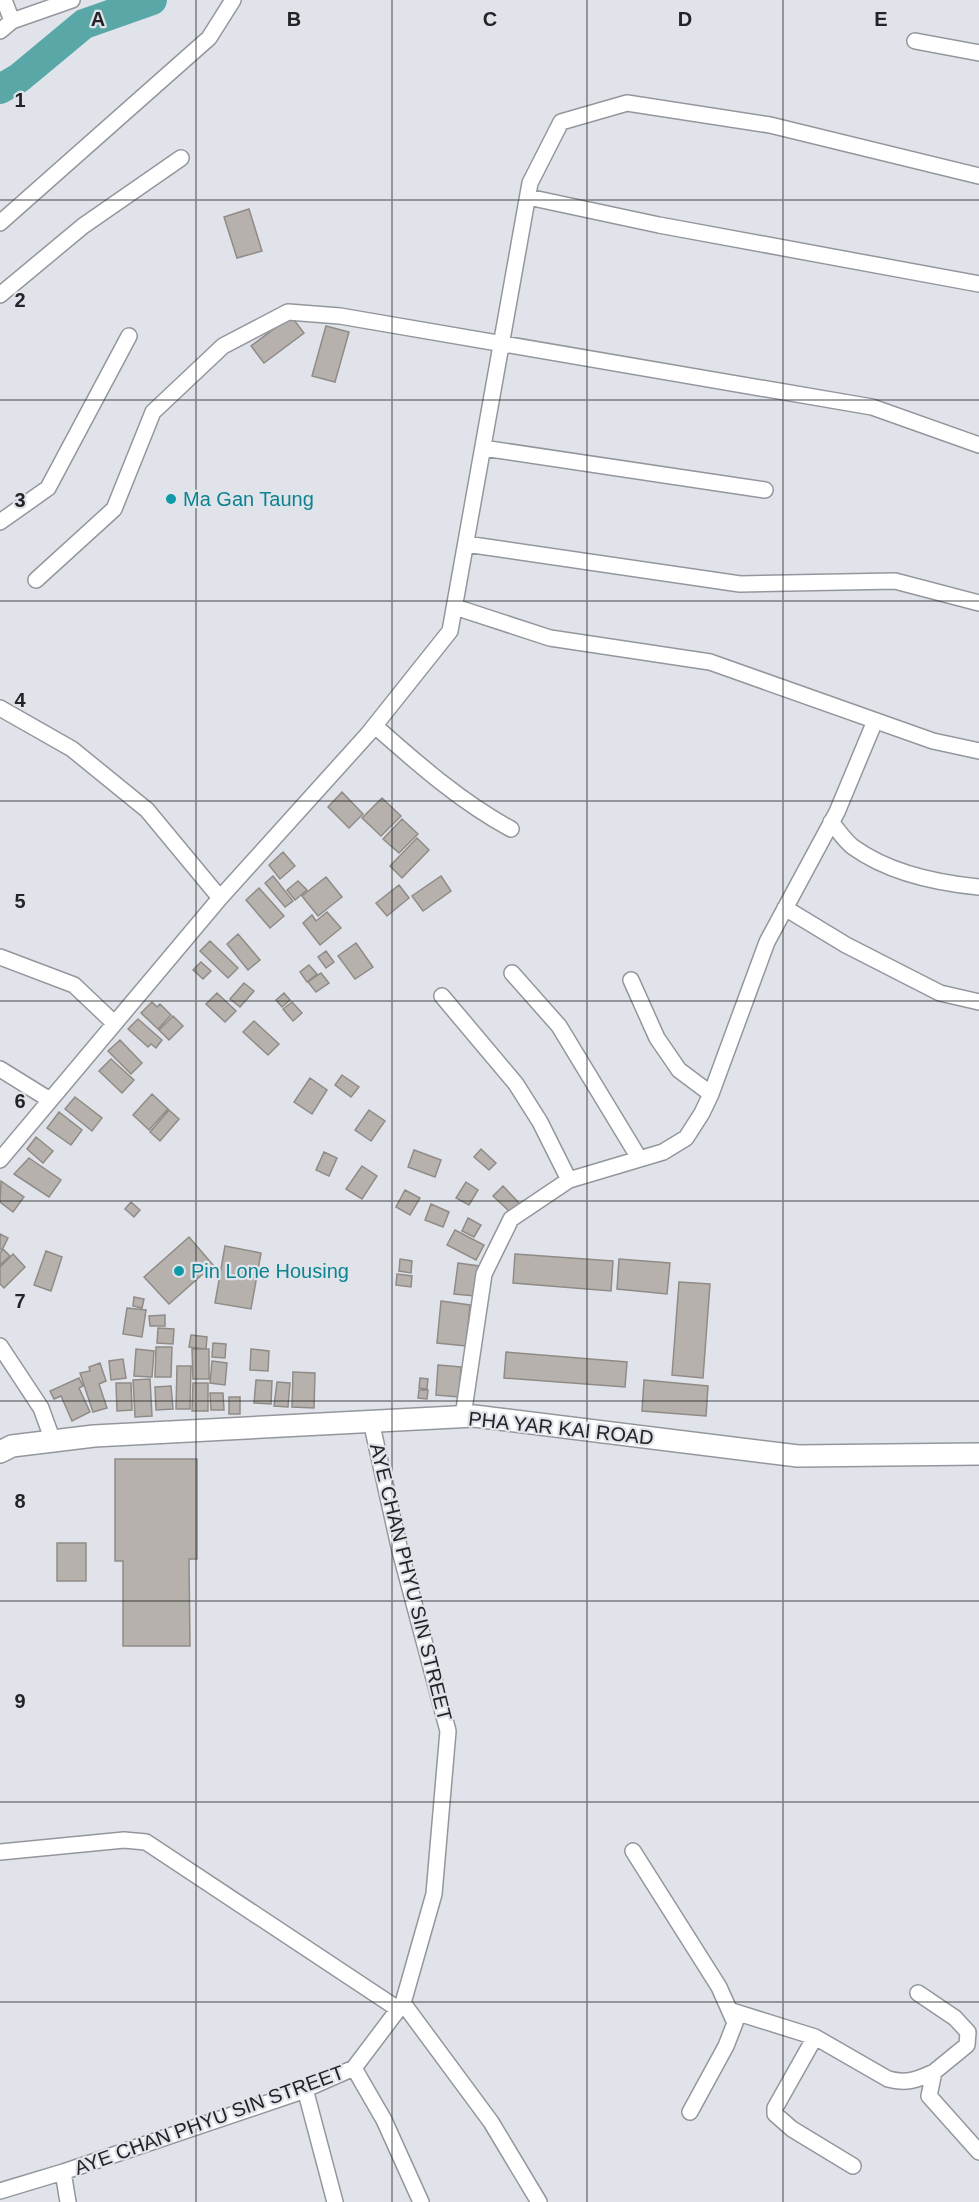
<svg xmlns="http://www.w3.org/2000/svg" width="979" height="2202" font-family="Helvetica,sans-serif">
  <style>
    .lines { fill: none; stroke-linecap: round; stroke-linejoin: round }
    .river { stroke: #59a7a7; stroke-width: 30 }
    .building { fill: #b6b1ac; stroke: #908b86; stroke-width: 1.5 }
    .street-casing { stroke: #93979d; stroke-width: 18 }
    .secondary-casing { stroke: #93979d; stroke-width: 24 }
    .street { stroke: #fff; stroke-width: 15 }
    .secondary { stroke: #fff; stroke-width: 21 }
    .grid { fill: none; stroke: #232427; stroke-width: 1.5; stroke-opacity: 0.55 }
    .culture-dot { fill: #0f9aa8; stroke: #e0e4ea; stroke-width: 2 }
    .labels { text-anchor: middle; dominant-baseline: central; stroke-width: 4.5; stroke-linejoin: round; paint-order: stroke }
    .culture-label { font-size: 20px; fill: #0d838f; stroke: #e0e4ea; text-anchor: start }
    .street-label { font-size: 20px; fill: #232427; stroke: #e0e4ea }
    .grid-label { font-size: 20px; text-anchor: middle; font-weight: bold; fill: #232427; stroke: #e0e4ea; stroke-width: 4.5; stroke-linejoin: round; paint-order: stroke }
  </style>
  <rect width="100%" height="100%" fill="#e0e4ea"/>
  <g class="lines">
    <path class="river" d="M0 89 19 78 84 24 152 0"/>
  </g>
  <path class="building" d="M249 209 262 251 237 258 224 217Z
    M291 316 304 333 264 363 251 346Z
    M326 326 349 332 335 382 312 376Z
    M342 792 363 814 349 828 328 807Z
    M382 798 401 816 381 836 362 818Z
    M402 819 418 834 399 853 383 839Z
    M417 838 429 850 402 878 390 866Z
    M283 852 295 866 280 879 269 865Z
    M273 876 293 901 285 907 265 883Z
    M441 876 451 891 423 911 412 896Z
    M326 877 342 897 318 916 302 896Z
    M298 881 307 890 295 900 287 890Z
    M399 885 409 898 387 916 376 903Z
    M259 888 284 916 270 928 246 900Z
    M327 912 341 928 320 945 303 923 312 915 316 921Z
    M238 934 260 960 248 970 227 944Z
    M210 941 238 968 228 978 200 951Z
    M356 943 373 967 355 979 338 956Z
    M326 951 334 962 326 968 318 957Z
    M201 962 211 971 203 979 193 970Z
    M309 965 317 974 307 982 300 972Z
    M321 973 329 983 316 992 308 982Z
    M244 983 254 991 240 1007 230 999Z
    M217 993 236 1011 225 1022 206 1004Z
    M284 993 290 1000 282 1007 276 1000Z
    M152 1002 157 1007 160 1004 171 1015 158 1029 141 1013Z
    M292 1002 302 1013 293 1021 283 1009Z
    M173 1016 183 1026 169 1040 159 1030Z
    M138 1019 162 1040 156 1048 151 1044 148 1047 128 1029Z
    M254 1021 279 1044 268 1055 243 1032Z
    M120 1040 142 1063 131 1074 108 1051Z
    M111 1059 134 1080 122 1093 99 1071Z
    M342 1075 359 1087 351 1097 335 1085Z
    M310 1078 327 1090 312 1114 294 1102Z
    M152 1094 168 1109 149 1130 133 1115Z
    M75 1097 102 1118 92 1131 65 1109Z
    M169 1110 179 1119 160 1141 150 1132Z
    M369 1110 385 1121 371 1141 355 1130Z
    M59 1112 82 1130 71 1145 47 1128Z
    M36 1137 53 1151 43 1163 27 1149Z
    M481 1149 496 1163 489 1170 474 1157Z
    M414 1150 441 1160 435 1177 408 1167Z
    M324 1152 337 1158 329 1176 316 1170Z
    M29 1158 61 1180 49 1197 14 1174Z
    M362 1166 377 1176 362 1199 346 1189Z
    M1 1181 24 1197 13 1212 0 1202Z
    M466 1182 478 1190 469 1205 456 1198Z
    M503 1186 520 1204 511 1213 493 1196Z
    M405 1190 420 1198 410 1215 396 1207Z
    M131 1202 140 1210 134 1217 125 1209Z
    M431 1204 449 1212 443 1227 425 1220Z
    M468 1218 481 1225 474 1237 462 1231Z
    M455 1230 484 1245 476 1260 447 1245Z
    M0 1234 8 1238 2 1250 0 1249Z
    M189 1237 213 1265 169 1304 144 1277Z
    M225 1246 261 1253 251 1309 215 1303Z
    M3 1249 10 1256 0 1265V1253Z
    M46 1251 62 1257 51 1291 34 1285Z
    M13 1254 25 1267 4 1288 0 1284V1267Z
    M515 1254 613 1261 611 1291 513 1283Z
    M400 1259 412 1261 411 1273 399 1271Z
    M619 1259 670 1263 667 1294 617 1289Z
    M458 1263 479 1266 475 1296 454 1294Z
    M397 1274 412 1276 411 1287 396 1285Z
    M679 1282 710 1284 703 1378 672 1375Z
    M134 1297 144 1299 142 1308 133 1306Z
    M441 1301 470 1305 466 1346 437 1343Z
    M127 1308 146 1310 142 1337 123 1334Z
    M165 1315V1326H150L149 1316Z
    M158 1328 174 1329 173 1344 157 1343Z
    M191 1335 207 1337 206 1349 189 1347Z
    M213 1343 226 1344 225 1358 212 1357Z
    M156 1347H172L171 1377H155Z
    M136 1349 154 1351 152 1377 134 1376Z
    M192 1349H209V1379H193Z
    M251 1349 269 1351 268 1371 250 1370Z
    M506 1352 627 1362 625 1387 504 1378Z
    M123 1359 126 1378 111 1380 109 1361Z
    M212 1361 227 1363 225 1385 210 1383Z
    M100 1363 106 1381 99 1384 107 1408 93 1412 80 1373 90 1371 89 1367Z
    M438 1365 461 1367 459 1397 436 1395Z
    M177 1366H191L190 1409H176Z
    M293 1372 315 1373 314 1408 292 1407Z
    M79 1378 83 1386 79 1388 90 1412 72 1421 61 1396 54 1399 50 1391Z
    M420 1378 428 1379 427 1389 419 1388Z
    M150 1379 152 1416 135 1417 133 1380Z
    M256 1380 272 1381 271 1404 254 1403Z
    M644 1380 708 1386 706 1416 642 1411Z
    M277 1382 290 1383 288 1407 274 1406Z
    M116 1383H131L132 1410 117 1411Z
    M193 1383H208V1411H192Z
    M171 1386 173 1409 156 1410 155 1387Z
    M419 1390H428L427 1399 418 1398Z
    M210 1393H223L224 1410H211Z
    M229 1397H240V1414H229Z
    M115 1459H197V1559H189L190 1646H123V1561H115Z
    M57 1543H86V1581H57Z"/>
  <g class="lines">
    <defs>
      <path id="street" d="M4 0 12 21
        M0 31 12 21 72 0
        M915 41 979 53
        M528 197 659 225 979 284
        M0 223 209 38 233 0
        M0 295 83 226 181 158
        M483 448 765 490
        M0 522 48 488 129 336
        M466 544 740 584 895 581 979 603
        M36 580 114 509 153 412 223 346 288 312 340 316 872 407 979 445
        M455 607 550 638 710 662 933 741 979 751
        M0 708 72 749 147 810 220 898
        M375 726C418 764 461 802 511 829
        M831 822C838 830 845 841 853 847 889 873 937 883 979 887
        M785 908 846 945 940 993 979 1002
        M0 957 74 985 114 1023
        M512 973 559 1026 639 1158
        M631 980 657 1038 679 1070 711 1094
        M442 996 516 1084 540 1122 569 1180
        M0 1069 50 1100
        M0 1160 220 898 368 734 450 631 530 183 561 122 627 103 770 125 979 176
        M0 1346 41 1408 53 1441
        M463 1416 484 1274 511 1219 569 1180 663 1152 686 1138 702 1113 711 1094 767 942 837 812 875 721
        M633 1851 719 1987 735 2023 726 2046 690 2112
        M0 1852 124 1840 146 1842 398 2009
        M918 1993 955 2018 968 2032 967 2045 934 2072 929 2096 979 2152
        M403 2003 491 2122 539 2202
        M732 2011 815 2037 888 2079C906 2084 917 2080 934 2072
        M815 2037 775 2108V2114L792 2129 853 2166
        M354 2068 384 2120 421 2202
        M305 2089 335 2202
        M63 2172 68 2202
        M0 2191 63 2172 297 2093 354 2068 403 2003 434 1894 448 1731 400 1551 371 1421"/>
      <path id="secondary" d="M0 1452 12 1446 94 1436 474 1416 798 1456 979 1454"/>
    </defs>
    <use href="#street" class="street-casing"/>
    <use href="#secondary" class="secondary-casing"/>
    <use href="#street" class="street"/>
    <use href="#secondary" class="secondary"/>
  </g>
  <path class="grid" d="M196 0V2202M392 0V2202M587 0V2202M783 0V2202M0 200H979M0 400H979M0 601H979M0 801H979M0 1001H979M0 1201H979M0 1401H979M0 1601H979M0 1802H979M0 2002H979"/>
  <g class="culture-dot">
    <circle cx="171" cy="499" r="6"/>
    <circle cx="179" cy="1271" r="6"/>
  </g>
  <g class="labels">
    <g class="culture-label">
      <text x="183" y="499">Ma Gan Taung</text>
      <text x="191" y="1271">Pin Lone Housing</text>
    </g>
    <g class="street-label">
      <text transform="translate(561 1428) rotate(6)">PHA YAR KAI ROAD</text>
      <text transform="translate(411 1582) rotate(76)">AYE CHAN PHYU SIN STREET</text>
      <text transform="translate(209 2120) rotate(-20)">AYE CHAN PHYU SIN STREET</text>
    </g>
  </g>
  <g class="grid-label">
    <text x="98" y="26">A</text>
    <text x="294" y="26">B</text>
    <text x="490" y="26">C</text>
    <text x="685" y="26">D</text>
    <text x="881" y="26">E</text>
    <text x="20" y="107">1</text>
    <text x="20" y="307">2</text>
    <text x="20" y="507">3</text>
    <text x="20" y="707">4</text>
    <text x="20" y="908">5</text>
    <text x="20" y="1108">6</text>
    <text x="20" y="1308">7</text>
    <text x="20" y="1508">8</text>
    <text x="20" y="1708">9</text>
  </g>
</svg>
